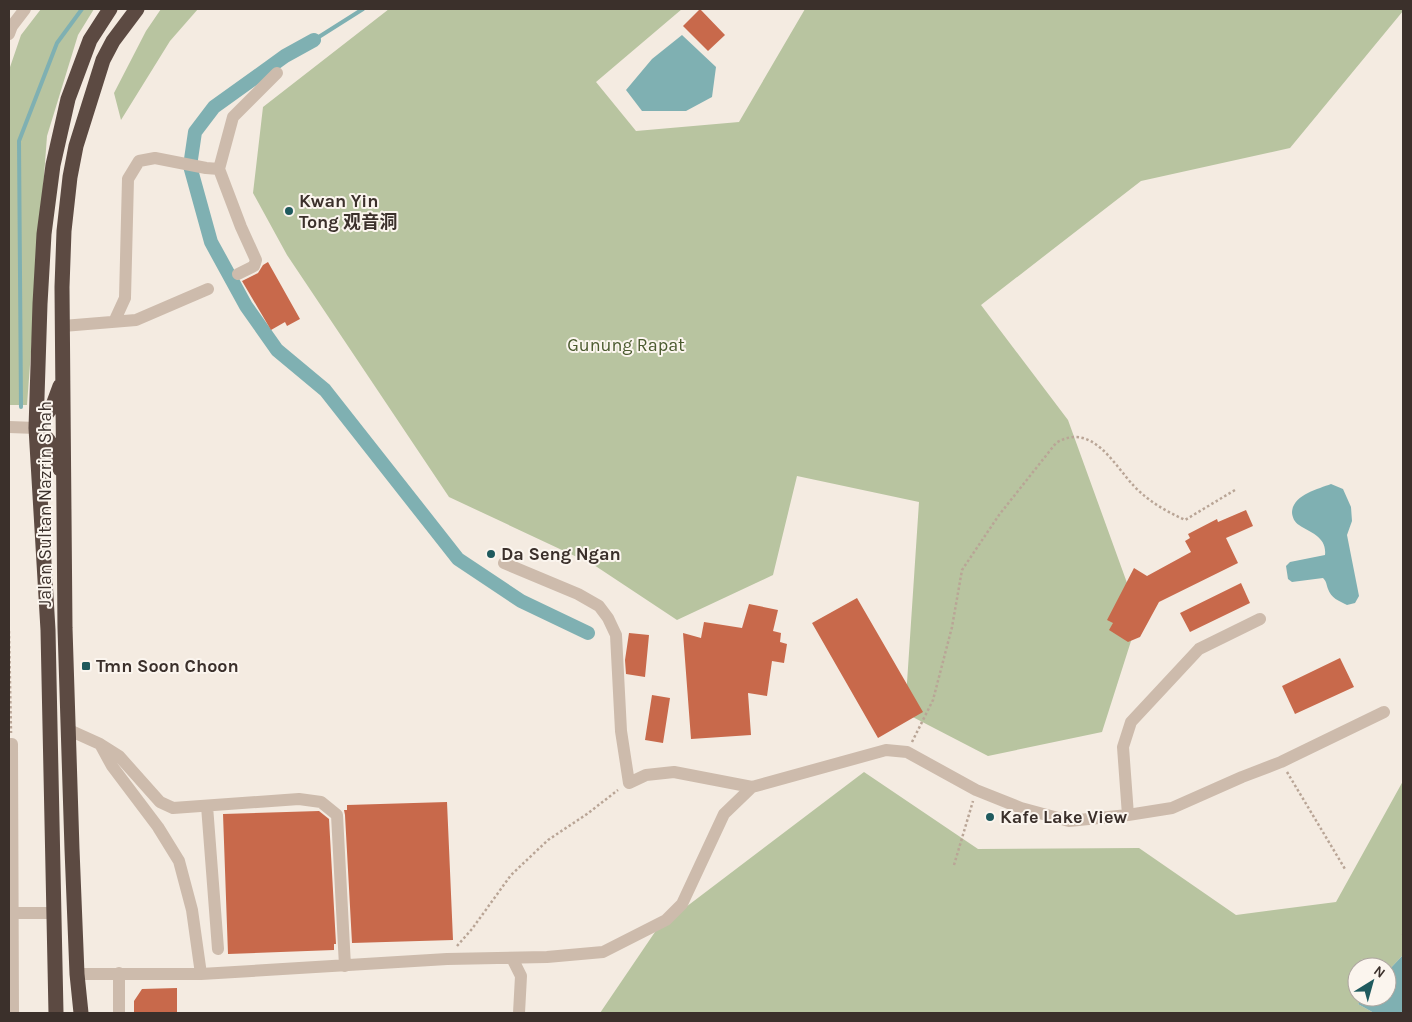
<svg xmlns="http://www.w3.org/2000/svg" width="1412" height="1022" font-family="Karla,'Noto Sans SC',sans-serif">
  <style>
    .green { fill: #b8c4a0 }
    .water { fill: #7fb0b2 }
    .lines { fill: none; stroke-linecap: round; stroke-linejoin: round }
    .stream { stroke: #7fb0b2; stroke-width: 4 }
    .canal { stroke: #7fb0b2; stroke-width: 14 }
    .building { fill: #c8694b }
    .path { stroke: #b9a596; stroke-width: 2.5; stroke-dasharray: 2.5 2.5; stroke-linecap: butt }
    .minor { stroke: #cdbbac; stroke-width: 12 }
    .highway { stroke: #5c4a42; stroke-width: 15 }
    .poi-dot { fill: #1f5a5e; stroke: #fbf5ee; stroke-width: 2 }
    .labels { text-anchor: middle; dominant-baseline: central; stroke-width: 4; stroke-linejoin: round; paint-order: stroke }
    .poi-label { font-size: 18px; font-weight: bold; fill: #3b302b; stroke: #fbf5ee; text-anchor: start }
    .park-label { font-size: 18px; fill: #4a5a2e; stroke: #fbf5ee }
    .street-label { font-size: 18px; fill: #3b302b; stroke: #fbf5ee }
  </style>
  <rect width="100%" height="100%" fill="#f4ebe1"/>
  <path class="green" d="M41 9H94L78 35 47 136 27 405H9V70L21 35Z
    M161 9H198L170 41 121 120 114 93 146 31Z
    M389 9H682L596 82 636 131 739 122 805 9H1403V11L1290 148 1141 181 981 305 1068 420 1139 616 1102 732 988 756 905 713 919 502 797 476 773 575 677 620 594 565 449 497 287 255 253 193 263 107Z
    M864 772 978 849 1139 848 1236 915 1336 902 1403 781V955L1387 972V967H1357V997H1364L1358 1004 1374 1013H600L657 929Z"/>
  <path class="water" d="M682 35 716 67 712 97 686 111H642L626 90 652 59Z
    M1331 484 1343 489 1351 507 1352 521 1347 535 1359 596 1355 603 1347 605C1339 601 1331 598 1328 589 1326 584 1327 582 1323 578L1292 582 1288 579 1286 566 1290 562 1325 555C1327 537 1311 533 1299 525 1295 523 1292 517 1292 512 1293 495 1318 489 1331 484Z
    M1403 955V1013H1374L1358 1004 1364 997H1387V972Z"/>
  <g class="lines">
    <path class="stream" d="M314 40 363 9
      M21 407 19 141 57 43 82 9"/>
    <path class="canal" d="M314 40 285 56 214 107 195 132 190 166 211 242 246 306 277 350 325 390 458 559 521 601 588 633"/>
  </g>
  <path class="building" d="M700 9 725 35 708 51 683 26Z
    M268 262 300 319 287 326 285 322 271 330 242 281 258 273 263 265Z
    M1246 510 1253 526 1226 538 1238 563 1159 602 1140 637 1128 642 1109 630 1113 623 1107 620 1134 568 1147 576 1191 552 1185 541 1190 538 1188 534 1217 519 1218 522Z
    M1241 583 1250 603 1190 632 1180 613Z
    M857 598 923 712 878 738 812 623Z
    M749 604 778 610 773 631 781 633 780 642 787 644 784 663 772 661 767 696 748 693 751 735 691 739 683 633 701 638 704 622 742 628Z
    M629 633 649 635 645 677 626 674 625 660Z
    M1340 658 1354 687 1295 714 1282 686Z
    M652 695 670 698 663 743 645 740Z
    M447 802 453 940 352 943 345 815 344 810H347V805Z
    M319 811 329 819 336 944H334V950L228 954 223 814Z
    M177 988V1013H134V1001L142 989Z"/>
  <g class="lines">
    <path class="path" d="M9 631 11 733
      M912 742 933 700 952 627 962 570 999 515 1056 443C1092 421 1114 465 1134 486 1149 502 1166 511 1185 520L1235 490
      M1287 772 1345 869
      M954 865 973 801
      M1403 934V935
      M457 946 472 929 511 875 548 840 587 814 618 790"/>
    <path class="minor" d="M9 34 12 26 25 9
      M238 274 254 266 256 260 241 227 219 169 233 117 277 73
      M114 322 125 298 128 179 139 161 155 158 206 168 219 169
      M63 326 136 320 208 289
      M9 427 36 428
      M504 563 578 594 599 606 608 618 616 635 621 731 629 783 646 775 674 772 752 787 886 750 907 752 976 790 1021 808 1069 821 1128 815 1172 808 1242 777 1281 762 1384 712
      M69 730 100 744 112 766 158 827 179 861 192 910 201 974
      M9 744H12L13 1013
      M100 744 119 756 160 802 173 808 299 799 321 802 337 815 345 966
      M207 806 218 949
      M1128 815 1123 747 1131 722 1199 649 1260 619
      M9 913H53
      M512 958 521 976 519 1013
      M119 973V1013
      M77 974H201L447 959 547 957 603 952 666 920 682 904 724 814 752 787"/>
    <path class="highway" d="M36 428C51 438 55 453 60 469
      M36 428 53 405 60 386
      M56 1013 48 630 36 428 40 304 44 234 53 165 68 99 90 40 110 9
      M81 1013 77 974 72 849 65 628 62 287 64 231 70 177 76 146 103 60 113 41 137 9"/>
  </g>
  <g class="poi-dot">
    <circle cx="289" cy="211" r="5"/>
    <circle cx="491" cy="554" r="5"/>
    <rect x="81" y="661" width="10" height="10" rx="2.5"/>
    <circle cx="990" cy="817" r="5"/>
  </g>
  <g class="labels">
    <g class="poi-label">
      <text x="299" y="201">Kwan Yin<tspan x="299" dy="21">Tong 观音洞</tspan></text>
      <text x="501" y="554">Da Seng Ngan</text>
      <text x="96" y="666">Tmn Soon Choon</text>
      <text x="1000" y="817">Kafe Lake View</text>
    </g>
    <g class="park-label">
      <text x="626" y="345">Gunung Rapat</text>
    </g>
    <g class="street-label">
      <text transform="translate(45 504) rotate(-90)">Jalan Sultan Nazrin Shah</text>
    </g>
  </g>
  <rect width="1412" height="1022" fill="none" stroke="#3b302b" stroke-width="20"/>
  <g transform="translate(1372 982) rotate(37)"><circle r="24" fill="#fbf5ee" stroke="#aea6a0"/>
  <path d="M0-4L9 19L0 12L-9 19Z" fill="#1f5a5e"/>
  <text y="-8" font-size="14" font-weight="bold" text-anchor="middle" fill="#3b302b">N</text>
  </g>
</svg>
